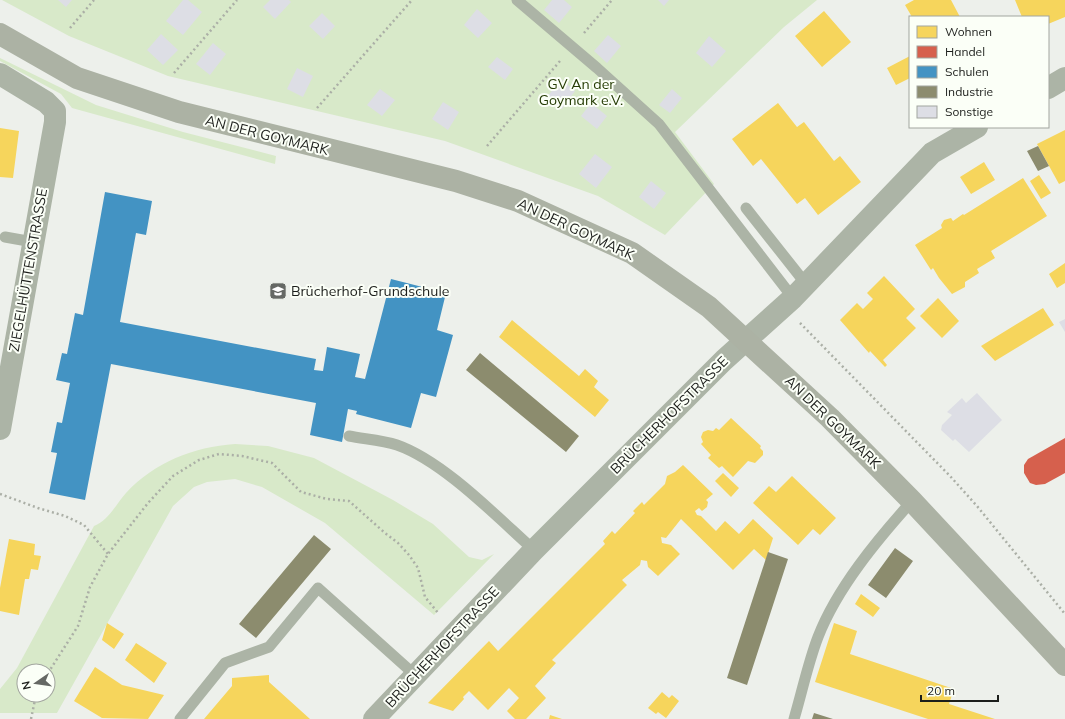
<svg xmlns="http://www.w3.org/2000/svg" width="1065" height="719" font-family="Mulish,sans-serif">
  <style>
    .green { fill: #d8e9c9; fill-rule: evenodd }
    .homes { fill: #f6d55c }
    .shops { fill: #d6604d }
    .schools { fill: #4393c3 }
    .industry { fill: #8c8c6e }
    .building { fill: #dddee5 }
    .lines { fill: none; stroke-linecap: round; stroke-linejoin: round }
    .path { stroke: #abafa6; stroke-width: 2.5; stroke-dasharray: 2 3; stroke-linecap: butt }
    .lane { stroke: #acb4a6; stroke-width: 11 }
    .street { stroke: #acb4a6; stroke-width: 22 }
    .secondary { stroke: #acb2a4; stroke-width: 22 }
    .labels { text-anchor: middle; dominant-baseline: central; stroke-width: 4; stroke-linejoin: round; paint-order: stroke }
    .park-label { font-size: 14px; fill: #253c04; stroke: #fbfff7 }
    .street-label { font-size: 14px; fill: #1c1e1b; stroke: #fbfff7 }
    .poi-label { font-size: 14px; fill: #1c1e1b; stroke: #fbfff7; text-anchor: start }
  </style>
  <rect width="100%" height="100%" fill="#edf0eb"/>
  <path class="green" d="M2 0H817L784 27 675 132 714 184 665 235 598 196 445 141 168 76 69 36Z
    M0 58 96 105 183 132 276 156 275 164 72 108 61 94 0 61Z
    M235 444 268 446 314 458 393 500 433 524 469 557 482 560 494 554 434 615 325 523 262 487 235 479 207 482 194 487 173 506 57 713H0V689L17 668 94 526C109 520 116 504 126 493 155 462 193 447 235 444ZM24 671H48V695H24Z"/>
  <path class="homes" d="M914 0H951L960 17H912L905 5Z
    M1015 0H1065V17L1048 24V17H1022Z
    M824 11 851 42 822 67 795 36Z
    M910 56V78L896 85 887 68Z
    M778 103 797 127 804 122 834 161 840 156 861 182 818 215 805 198 797 204 761 159 753 166 732 139Z
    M0 128 19 131 13 178 0 177Z
    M1065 130V181L1059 184 1037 144Z
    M984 162 995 180 971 194 960 177Z
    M1039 175 1051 193 1041 199 1030 181Z
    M1023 178 1047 216 991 251 995 258 977 269 979 273 965 282V287L952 294 939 278 933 268 931 270 915 245 942 228 941 225 944 220 951 218 953 221 963 214 964 215Z
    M1065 263V283L1057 288 1049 274Z
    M884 276 915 309 906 318 916 328 883 360 887 365 885 367 870 351 869 353 840 320 857 303 863 309 873 299 867 293Z
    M938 298 959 321 942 338 920 316Z
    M1043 308 1054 325 995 361 981 346Z
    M512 320 579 376 585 369 598 381 594 387 609 400 595 417 499 337Z
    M731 418 761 446 760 448 763 451V455L755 463 748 461 733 477 722 466 719 468 708 458 711 455 701 444 703 442 701 437 703 432 708 430 713 431 716 428 719 430Z
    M683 465 713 494 706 500 708 502 707 507 702 511 699 508 695 511 697 515 701 516 716 531 725 521 739 534 753 519 773 538 766 560 754 549 733 570 681 519 666 538 661 537 662 543 671 545 680 554 658 576 648 567 647 561 641 560 640 565 622 580 627 585 552 660 556 663 535 686 546 698 526 719H515L507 711 519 698 509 688 488 710 469 691 463 697 464 699 453 711 428 703 489 641 498 651 605 544 603 541 612 531 615 534 635 513 633 511 642 502 644 505 665 484 667 476 675 472Z
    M723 473 739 488 731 497 715 481Z
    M792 476 836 518 820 535 813 529 798 545 753 503 769 486 776 492Z
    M9 539 35 544 34 555 41 556 38 570 31 569 29 579H25L19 615 0 611V588Z
    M861 594 880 608 873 617 855 604Z
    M107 623 124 634 114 649 102 640Z
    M834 623 857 631 850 654 954 689 949 704 995 719H928L815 682Z
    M136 643 167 663 154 683 125 660Z
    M95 667 122 685 164 695 148 719 102 718 74 701Z
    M269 675V682L310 719H204L232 686V678Z
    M662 692 669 698 672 695 679 701 666 718 658 712 656 714 648 708Z
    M550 715 562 719H549Z"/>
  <path class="shops" d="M1065 438V473L1045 484 1036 485 1030 483 1024 473V465L1028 459Z"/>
  <path class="schools" d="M105 192 152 201 146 235 136 233 120 322 316 359 314 370 323 371 327 347 360 354 355 377 365 379 391 279 446 293 437 330 453 335 436 397 421 393 411 428 356 414 357 411 348 409 342 442 310 435 316 403 111 364 85 500 49 493 57 453 51 452 57 422 62 423 70 383 56 380 62 353 67 354 75 313 83 315Z"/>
  <path class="industry" d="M1038 146 1049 166 1038 171 1027 151Z
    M480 353 579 436 566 452 466 370Z
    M314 535 331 549 256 638 239 624Z
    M895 548 913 561 886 598 868 585Z
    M768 552 788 559 747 685 727 678Z
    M814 713 833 719H812Z"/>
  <path class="building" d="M58 0H72L66 7Z
    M183 0H188L202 12 183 35 166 21Z
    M270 0H289L291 2 275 19 263 7Z
    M552 0H564L572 7 559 23 544 10Z
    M658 0H669L664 6Z
    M477 9 492 23 478 38 464 25Z
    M322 13 335 26 323 39 309 26Z
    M161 34 178 50 163 65 147 50Z
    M608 35 621 46 607 63 594 51Z
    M709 36 726 51 712 67 696 53Z
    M213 43 226 54 210 75 196 64Z
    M497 57 513 69 505 80 488 67Z
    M297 68 313 76 303 97 287 89Z
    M561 79 575 91 562 109 547 97Z
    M380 89 395 100 382 116 367 105Z
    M672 89 682 98 670 113 659 105Z
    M443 102 459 112 448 130 432 119Z
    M591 103 607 116 597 129 581 116Z
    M595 154 612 167 596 188 579 174Z
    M651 181 666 193 654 209 639 197Z
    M1065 319V332L1059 322Z
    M977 393 1002 420 969 452 955 439 953 441 941 430 942 425 952 415 947 412 962 398 966 403Z"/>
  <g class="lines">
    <path class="path" d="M70 28 94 0
      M584 33 612 0
      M174 73 237 0
      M317 108 412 0
      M487 146 560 61
      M800 323 950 476 977 506 1065 614
      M0 494 38 508 65 516 84 525 108 554
      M48 673 78 626 90 587 108 554 148 503 173 476 199 460 219 454 242 456 272 463 301 492 327 499 349 501 385 533 398 543 409 555 418 568 425 597 439 614
      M31 719 36 695"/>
    <path class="lane" d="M517 0 597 68 659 124 793 298
      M746 208 806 284
      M5 237 33 242
      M349 436C364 439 382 440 397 445 443 461 497 517 534 550
      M180 719 225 663 269 647 318 588 415 675
      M794 719C802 692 808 663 818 637 837 588 877 540 912 501"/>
    <path class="street" d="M0 74 46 102 55 111V122L0 429
      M1048 88 1065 78
      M374 719 534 550 724 360 793 298 932 153 977 127"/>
    <path class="secondary" d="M0 34 77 78 179 112 456 181 518 201 632 253 709 307 830 418 912 501 1065 665"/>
  </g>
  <defs>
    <symbol id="school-square" viewBox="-11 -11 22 22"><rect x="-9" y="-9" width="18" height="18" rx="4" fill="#656864" stroke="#fbfff7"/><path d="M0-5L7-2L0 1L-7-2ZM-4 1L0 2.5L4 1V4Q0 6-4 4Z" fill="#fff"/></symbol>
  </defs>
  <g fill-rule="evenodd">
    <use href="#school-square" x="268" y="281" width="20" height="20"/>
  </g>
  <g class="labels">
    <g class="park-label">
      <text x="581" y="84">GV An der<tspan x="581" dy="16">Goymark e.V.</tspan></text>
    </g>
    <g class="street-label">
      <text transform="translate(267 135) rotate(14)">AN DER GOYMARK</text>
      <text transform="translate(576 229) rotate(25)">AN DER GOYMARK</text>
      <text transform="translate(28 270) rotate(-80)">ZIEGELHÜTTENSTRASSE</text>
      <text transform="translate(669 415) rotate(-45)">BRÜCHERHOFSTRASSE</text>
      <text transform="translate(833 422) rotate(44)">AN DER GOYMARK</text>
      <text transform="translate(442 647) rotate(-47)">BRÜCHERHOFSTRASSE</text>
    </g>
    <g class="poi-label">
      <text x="291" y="291">Brücherhof-Grundschule</text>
    </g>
  </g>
  <rect x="909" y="16" width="140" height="112" fill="#fbfff7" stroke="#a2a59f"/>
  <rect x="917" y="26" width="20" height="12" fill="#f6d55c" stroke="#a2a59f"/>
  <text x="945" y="36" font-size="12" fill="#1c1e1b">Wohnen</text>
  <rect x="917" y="46" width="20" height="12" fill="#d6604d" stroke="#a2a59f"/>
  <text x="945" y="56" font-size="12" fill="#1c1e1b">Handel</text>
  <rect x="917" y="66" width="20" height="12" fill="#4393c3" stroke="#a2a59f"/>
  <text x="945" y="76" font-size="12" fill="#1c1e1b">Schulen</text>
  <rect x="917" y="86" width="20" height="12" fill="#8c8c6e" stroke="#a2a59f"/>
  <text x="945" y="96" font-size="12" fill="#1c1e1b">Industrie</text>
  <rect x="917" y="106" width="20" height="12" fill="#dddee5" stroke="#a2a59f"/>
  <text x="945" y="116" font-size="12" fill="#1c1e1b">Sonstige</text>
  <g transform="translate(36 683) rotate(257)"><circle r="19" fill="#fbfff7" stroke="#a2a59f"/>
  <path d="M0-3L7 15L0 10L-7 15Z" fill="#656864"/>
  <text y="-6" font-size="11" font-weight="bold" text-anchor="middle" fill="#1c1e1b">N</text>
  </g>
  <path d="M921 695v6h77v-6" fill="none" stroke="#1c1e1b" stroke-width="2"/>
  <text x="927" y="695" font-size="12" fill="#1c1e1b" stroke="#fbfff7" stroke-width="3" paint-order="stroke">20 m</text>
</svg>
